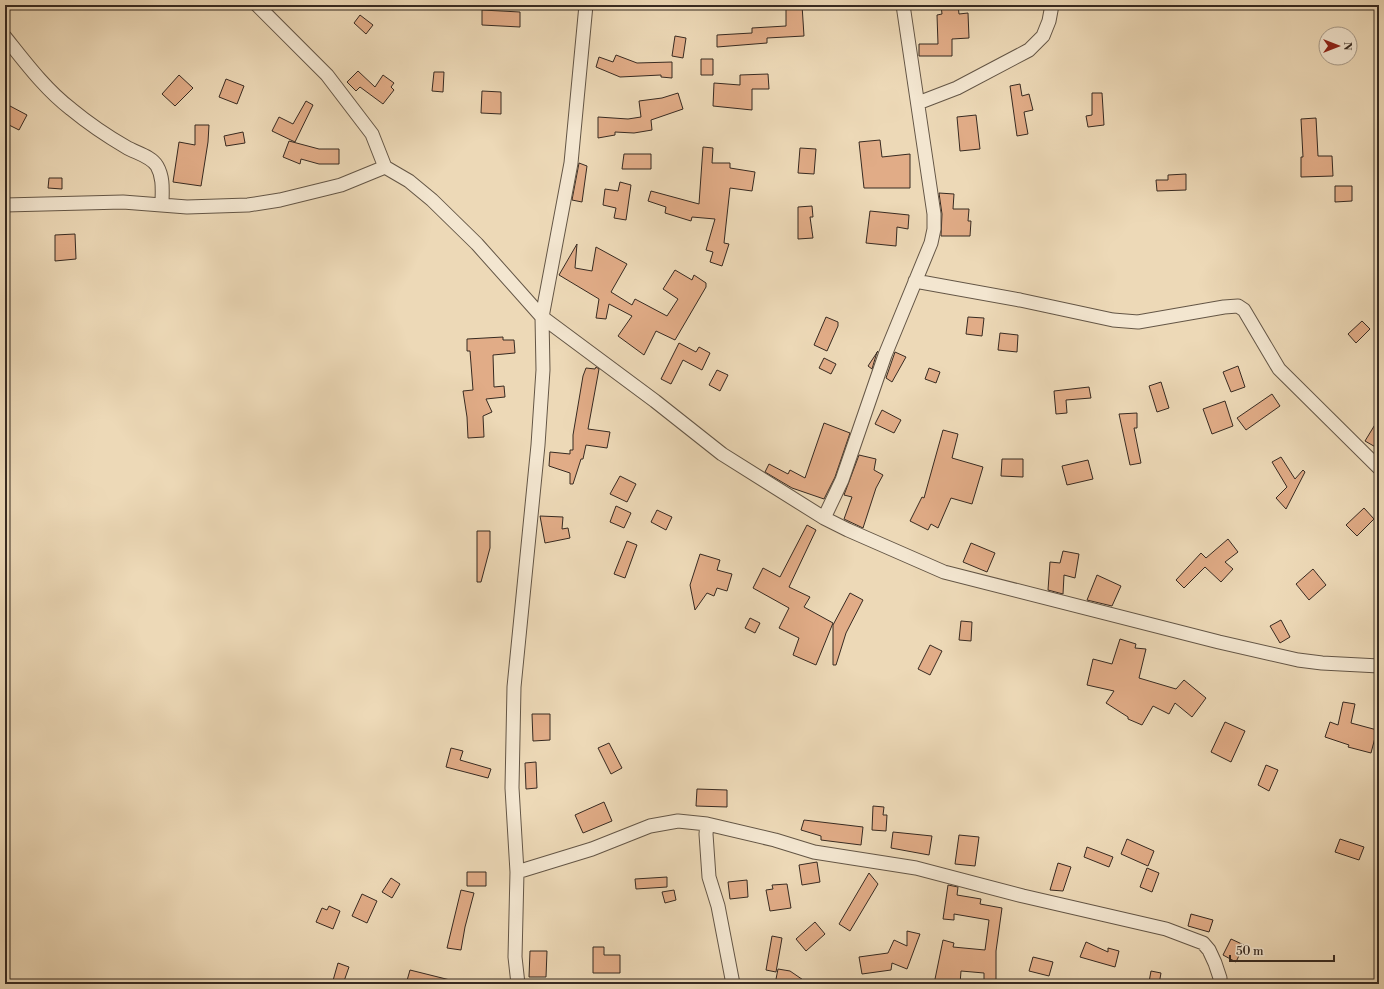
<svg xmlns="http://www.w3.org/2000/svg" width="1384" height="989" font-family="'Libre Bodoni',serif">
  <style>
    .building { fill: #e1ac87; stroke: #372a21 }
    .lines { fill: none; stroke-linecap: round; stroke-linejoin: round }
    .street-casing { stroke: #645646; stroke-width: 15 }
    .street { stroke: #f3e6d0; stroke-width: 13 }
  </style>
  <rect width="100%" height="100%" fill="#edd9b7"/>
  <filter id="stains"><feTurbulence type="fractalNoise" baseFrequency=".005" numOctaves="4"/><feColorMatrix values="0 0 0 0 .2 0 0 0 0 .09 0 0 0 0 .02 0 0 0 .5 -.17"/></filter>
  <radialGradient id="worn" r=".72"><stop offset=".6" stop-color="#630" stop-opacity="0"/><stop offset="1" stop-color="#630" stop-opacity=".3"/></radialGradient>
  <path class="building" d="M786 5H802L804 36 767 38V43L717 47V35L752 33V28L786 26Z
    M941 5H958L959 14 968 13 969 38 952 39V56H919V44H938L937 15 942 14Z
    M482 10 520 12V27L482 25Z
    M360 15 373 25 366 34 354 23Z
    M675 36 686 38 683 58 672 56Z
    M616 55 637 63 672 62V78L661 77V75L620 77 596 67 599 57 613 62Z
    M701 59H713V75H701Z
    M358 71 375 87 383 75 394 83 391 87 394 90 383 104 360 87 356 91 347 82Z
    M434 72H444L443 92 432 91Z
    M768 74 769 89H752V110L713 106 714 83 740 85V75Z
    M179 75 193 88 175 106 162 94Z
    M226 79 244 86 237 104 219 97Z
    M1020 84 1022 96 1029 94 1033 110 1024 112 1028 134 1017 136 1010 86Z
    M482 91 501 92V114L481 113Z
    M678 93 683 109 651 120 652 130 634 133 615 132V135L598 138V117L628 119 641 117 639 101 662 98Z
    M1092 93H1102L1104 125 1088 127 1086 116 1092 115Z
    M306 101 313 105 295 142 272 131 279 117 293 124Z
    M10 106 27 115 19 130 5 123V116Z
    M976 115 980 149 960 151 957 117Z
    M1316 118 1318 156H1332L1333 176 1301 177V157H1303L1301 119Z
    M195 125H209L208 142 201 186 173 182 179 142 195 145Z
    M243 132 245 143 226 146 224 136Z
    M880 140 882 157 910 154V188H864L859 142Z
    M289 141 319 149H339V164H319L301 159 300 164 283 157Z
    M703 147 713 148 712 163H730V168L755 172 752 191 730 188 724 243 729 244 722 266 710 262 713 252 706 250 715 219 692 217 691 221 665 213 666 207 648 201 651 191 699 204Z
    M800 148 816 149 814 174 798 173Z
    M624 154H651V169H622Z
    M579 163 587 166 582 202 572 200Z
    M1186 174V190L1157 191 1156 180H1168V175Z
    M49 178H62V189L48 188Z
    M620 182 631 185 626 220 614 218 616 208 603 205 605 189 618 191Z
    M1335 186H1352V201L1335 202Z
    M939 193 954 194 953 209H969L968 221H971L970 236H941L942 214Z
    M812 206 813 217H810L813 238 798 239V207Z
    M870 211 909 215 908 229 897 227 896 246 866 243Z
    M75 234 76 259 55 261V235Z
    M577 244 575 268 592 271 596 247 627 264 611 292 632 305 635 299 667 316 678 299 663 289 675 270 692 280 694 275 706 283V287L675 340 656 331 644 355 618 336 632 316 609 304 606 319 596 318 599 299 559 275Z
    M826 317 838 322V326L827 351 814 345Z
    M968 317 984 318 982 336 966 334Z
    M1362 321 1370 329 1356 343 1348 334Z
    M1000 333 1018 335 1017 352 998 350Z
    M503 337V340H514L515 353 493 355 494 387 504 386 505 397 486 399 492 412 483 416 484 437 468 438 467 417 463 391 473 390 470 351H467V339Z
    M679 343 696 352 699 347 710 353 702 370 683 360 671 384 661 379Z
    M878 351 877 352 872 369 868 366Z
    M895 352 906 357 892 382 886 378Z
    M824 358 836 364 831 374 819 368Z
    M1238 366 1245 387 1231 392 1223 372Z
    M596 367 599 369 588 429 610 432 607 448 586 445 583 459H581L573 484H570V473L549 466 550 452 570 454V450H573V435L583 376 586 368 595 369Z
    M929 368 940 372 936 383 925 379Z
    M717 370 728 375 720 391 709 385Z
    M1161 382 1169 408 1157 412 1149 386Z
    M1089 387 1091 398 1066 400 1067 413 1056 414 1054 391Z
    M1272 394 1280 406 1246 430 1237 418Z
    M1225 401 1233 426 1212 434 1203 409Z
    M882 410 901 420 894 433 875 424Z
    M1137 413V428H1134L1141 463 1130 465 1119 414Z
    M1379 418V449L1365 441Z
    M824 423 850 433 835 477 824 499 792 488 765 472 769 464 788 474 790 470 805 478Z
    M943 430 958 434 952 458 983 467 972 504 951 498 938 528 931 524 928 530 910 521 922 497 924 498Z
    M859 455 876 459 874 470 883 475 876 488 863 528 844 519 852 497 844 495Z
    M1281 457 1295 479 1303 470 1305 472 1286 509 1276 498 1287 487 1272 462Z
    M1002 459H1023V477L1001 476Z
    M1088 460 1093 479 1067 485 1062 466Z
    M620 476 636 484 627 502 610 494Z
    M616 506 631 513 624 528 610 522Z
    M1364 508 1374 519 1357 536 1346 525Z
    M657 510 672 517 666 530 651 522Z
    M540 516 563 517 562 529 568 528 570 538 545 543Z
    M807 525 816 530 789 587 810 597 804 607 833 623 816 665 793 655 799 638 779 628 789 608 753 588 763 568 780 577Z
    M477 531H490V548L481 582H477Z
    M1228 539 1238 552 1225 562 1233 569 1221 582 1205 567 1184 588 1176 580 1201 553 1206 558Z
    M627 541 637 545 625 578 614 574Z
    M971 543 995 553 987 572 963 562Z
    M1063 551 1079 554 1075 578 1064 575 1063 594 1048 590 1050 562 1060 563Z
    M700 554 720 560 717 570 732 574 727 591 717 588 714 596 707 593 695 610 690 585Z
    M1313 569 1326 585 1309 600 1296 584Z
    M1097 575 1121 586 1112 606 1087 600Z
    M850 593 863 600 846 633 836 665H833V625Z
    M750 618 760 623 755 633 745 628Z
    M1281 620 1290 637 1280 643 1270 626Z
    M961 621 972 622 971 641 959 640Z
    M1120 639 1136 644 1135 648 1146 649 1139 678 1176 689 1184 680 1206 698 1192 717 1175 703 1169 714 1153 706 1142 725 1128 719V717L1106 703 1114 691 1087 685 1093 659 1112 664Z
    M930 645 942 651 930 675 918 669Z
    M1343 702 1355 704 1351 723 1377 730 1371 753 1348 747 1349 745 1325 737 1330 722 1338 725Z
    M532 714H550V740L533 741Z
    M1225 722 1245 731 1231 762 1211 752Z
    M609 743 622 768 611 774 598 748Z
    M451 748 463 751 460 760 491 769 488 778 446 767Z
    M536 762 537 788 526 789 525 763Z
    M1266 765 1278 770 1269 791 1258 785Z
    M697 789 727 790V807L696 806Z
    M604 802 612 821 583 833 575 815Z
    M873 806 884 807 883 815H887L886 831 872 830Z
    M804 820 863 827 861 845 821 840V836L801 830Z
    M893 832 932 836 929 855 891 848Z
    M959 835 979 837 975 866 955 864Z
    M1127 839 1154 851 1148 866 1121 854Z
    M1340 839 1364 847 1359 860 1335 852Z
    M1087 847 1113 857 1109 867 1084 857Z
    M817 862 820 882 802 885 799 865Z
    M1058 863 1071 867 1063 891 1050 890Z
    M1147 868 1159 873 1152 892 1140 887Z
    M467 872H486V886H467Z
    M869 873 878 884 850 931 839 924Z
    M667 877V887L636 889 635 879Z
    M391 878 400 884 392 898 382 892Z
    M747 880 748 897 730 899 728 882Z
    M787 884 791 908 770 911 766 890 773 889 772 885Z
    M948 885 958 887 957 895 981 899 980 904 1002 908 996 951V984H984V973L961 971 960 984H934L943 940 954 943 953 947 985 950 989 920 954 914V920L943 919Z
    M461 890 474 893 465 927 461 950 447 948Z
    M674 890 676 900 665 903 662 892Z
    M362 894 377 901 367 923 352 916Z
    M329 906 340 911 333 929 316 922 322 908 327 910Z
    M1191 914 1213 920 1209 932 1188 926Z
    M815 922 825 934 806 951 796 939Z
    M907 931 920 934 907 969 892 963 891 970 862 974 859 957 888 953 894 940 907 946Z
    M772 936 782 938 776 972 766 970Z
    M1231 939 1244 945 1236 962 1223 955Z
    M1086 942 1108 952V948L1119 951 1115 967 1080 957Z
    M593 947H604V955H620V973H593Z
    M530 951H547L546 977H529Z
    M1033 957 1053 962 1049 976 1029 971Z
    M338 963 349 967 343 984H332Z
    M778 969 790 971 809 984H775Z
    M410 970 450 980V984H406Z
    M1151 971 1161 973 1159 984 1149 982Z"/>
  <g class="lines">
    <defs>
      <path id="street" d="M257 5 327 75 372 134 385 167
        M5 37C25 62 45 89 71 109 88 123 107 136 126 147 136 153 151 156 157 166 164 178 162 192 162 205
        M918 103 957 88 1029 50 1043 36 1049 21 1052 5
        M5 205 123 202 187 207 248 205 280 200 341 185 385 167 409 181 432 200 477 244 542 317 655 401 722 454 824 518 848 530 944 572 1219 642 1298 660 1322 663 1379 666
        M915 281 1020 300 1113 320 1138 322 1224 307 1238 306 1244 310 1279 369 1379 468
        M824 518 842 480 885 355 931 243 934 229V214L903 5
        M517 872 592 849 650 826 678 821 707 824
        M518 984 515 957 517 872 512 788 514 687 538 445 543 370 542 317 571 163 586 5
        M733 984 718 906 709 877 706 834 707 824 775 840 814 852 916 868 1023 896 1166 929 1203 943 1209 950 1215 963 1220 978V984"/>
    </defs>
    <use href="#street" class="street-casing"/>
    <use href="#street" class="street"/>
  </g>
  <rect width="1384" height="989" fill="none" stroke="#edd9b7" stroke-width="20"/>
  <rect x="6" y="6" width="1372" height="977" fill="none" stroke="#372a21" stroke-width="2"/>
  <rect x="10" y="10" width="1364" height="969" fill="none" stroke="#372a21"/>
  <g transform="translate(1338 46) rotate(90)"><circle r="19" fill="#f3e6d0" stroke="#a89b8a"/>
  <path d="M0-3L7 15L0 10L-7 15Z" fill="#8f2418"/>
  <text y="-6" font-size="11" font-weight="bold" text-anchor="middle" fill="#372a21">N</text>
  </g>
  <path d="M1230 955v6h104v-6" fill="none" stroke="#372a21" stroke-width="2"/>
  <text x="1236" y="955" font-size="12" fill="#372a21" stroke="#f3e6d0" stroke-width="3" paint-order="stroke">50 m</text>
  <rect width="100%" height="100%" filter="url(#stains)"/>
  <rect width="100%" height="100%" fill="url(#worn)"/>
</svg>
